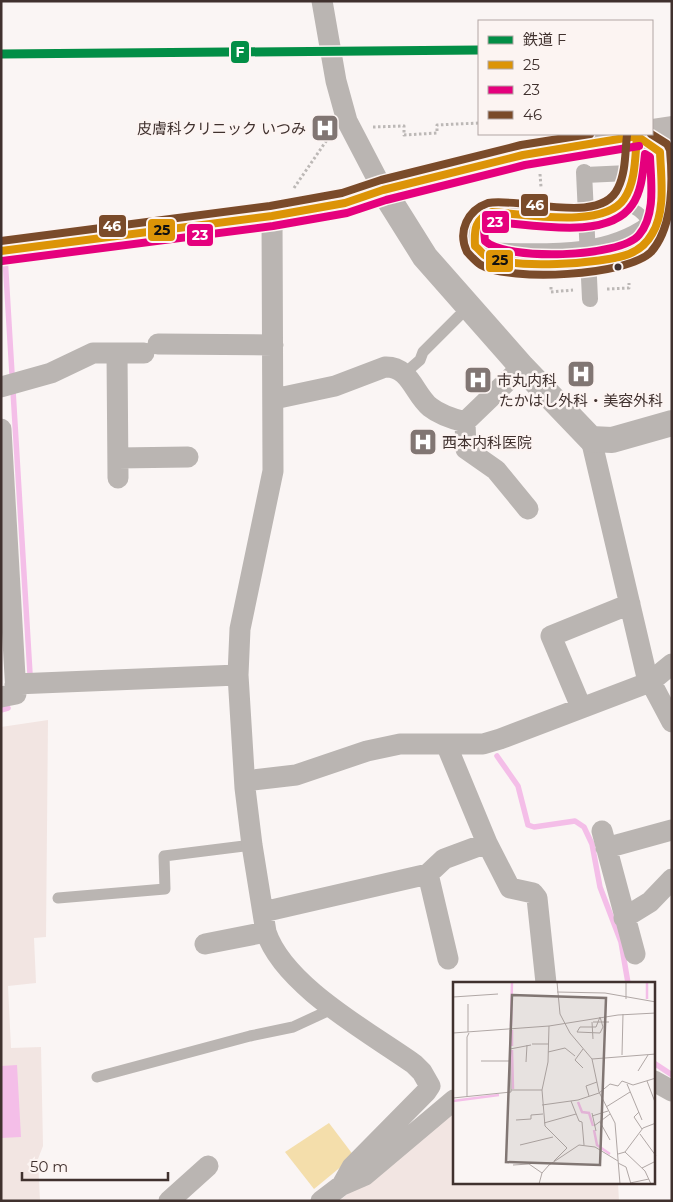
<svg xmlns="http://www.w3.org/2000/svg" width="673" height="1202" font-family="Montserrat,'Noto Sans JP',sans-serif">
  <style>
    .built { fill: #f2e5e2 }
    .green { fill: #f4deab }
    .water { fill: #f4bee8 }
    .lines { fill: none; stroke-linecap: round; stroke-linejoin: round }
    .stream { stroke: #f4bee8; stroke-width: 5.5 }
    .path { stroke: #bcb8b6; stroke-width: 3; stroke-dasharray: 2.5 2.5; stroke-linecap: butt }
    .service { stroke: #bab5b2; stroke-width: 11 }
    .minor { stroke: #bab5b2; stroke-width: 21 }
    .tertiary { stroke: #bab5b2; stroke-width: 26 }
    .primary { stroke: #bdb7b4; stroke-width: 28 }
    .pedestrian-bridge { stroke: #bab5b2; stroke-width: 16 }
    .bus-1-casing { stroke: #fcf4f2; stroke-width: 11 }
    .bus-2-casing { stroke: #fcf4f2; stroke-width: 11 }
    .bus-3-casing { stroke: #fcf4f2; stroke-width: 11 }
    .bus-1 { stroke: #dc9407; stroke-width: 8 }
    .bus-2 { stroke: #e5007d; stroke-width: 8 }
    .bus-3 { stroke: #7a4b2a; stroke-width: 8 }
    .rail-1-casing { stroke: #fcf4f2; stroke-width: 12 }
    .rail-1 { stroke: #028e46; stroke-width: 9 }
    .bus-dot { fill: #40312e; stroke: #fcf4f2; stroke-width: 2 }
    .labels { text-anchor: middle; dominant-baseline: central; stroke-width: 5; stroke-linejoin: round; paint-order: stroke }
    .poi-label { font-size: 15px; fill: #40312e; stroke: #fcf4f2; text-anchor: start }
    .inset-river { fill: none; stroke: #f4bee8; stroke-width: 2.5 }
    .inset-road { fill: none; stroke: #b0a7a5; stroke-width: 1 }
    .view { fill: #817673; fill-opacity: 0.15; stroke: #817673; stroke-width: 2.5 }
    .inset-edge { fill: none; stroke: #40312e; stroke-width: 2.5 }
    .line-badge { stroke: #fcf4f2; stroke-width: 2 }
    .badge-label { font-size: 14px; text-anchor: middle; font-weight: bold; fill: #fff }
    .pale-badge-label { font-size: 14px; text-anchor: middle; font-weight: bold; fill: #111 }
  </style>
  <rect width="100%" height="100%" fill="#faf5f4"/>
  <path class="built" d="M48 720 46 937 34 938 36 983 8 986 11 1048 41 1047 43 1146 38 1159 40 1201H1V727Z
    M454 1110V1183H618L619 1201H339Z"/>
  <path class="green" d="M329 1123 354 1156 314 1189 285 1152Z"/>
  <path class="water" d="M17 1065 21 1137 1 1138V1066Z"/>
  <g class="lines">
    <path class="stream" d="M5 257 30 674
      M1 710 8 708
      M497 756 518 786 528 825 534 827 575 821 584 827 592 844 600 887 621 942 628 983
      M654 1063 672 1075"/>
    <path class="path" d="M373 127 404 126V135L437 133V125L479 123
      M540 174 541 187
      M294 188 331 134
      M551 287V292L573 290
      M607 289 629 288V283"/>
    <path class="service" d="M619 206C634 206 645 214 649 228
      M482 248C537 248 601 256 647 222
      M405 373 420 360 423 352 459 316
      M58 898 165 889 164 856 252 845
      M97 1077 250 1036 293 1027 332 1009"/>
    <path class="minor" d="M322 1 336 81 347 121 383 190
      M637 136 660 152C661 197 670 250 612 259 585 260 461 281 474 230 476 220 483 215 492 212L588 218C637 214 632 172 637 136Z
      M272 216 273 471 240 629 238 675 245 788 252 845 266 932C284 986 369 1032 414 1064L422 1072 430 1086 426 1092 352 1167 342 1185
      M158 344 273 345
      M117 353 118 478
      M522 367 465 422 466 449 496 470 528 509
      M1 387 51 373 93 353H144
      M274 399 335 386 385 367C410 366 414 394 430 407 440 415 453 419 465 422
      M1 429 16 694 1 697
      M591 439 646 673 672 722
      M118 458 188 457
      M15 684 238 675
      M581 707 551 636 630 604
      M446 744 487 843 510 888 533 893 537 898 546 983
      M245 781 296 775 367 751 400 744H483L500 739 650 682 672 664
      M602 831 635 954
      M606 848 672 830
      M428 874 448 959
      M263 912 428 874 444 859 487 843
      M624 918 650 902 672 879
      M205 944 266 932
      M654 1081 672 1091
      M169 1201 208 1166
      M321 1201 342 1185 365 1175 454 1100"/>
    <path class="tertiary" d="M383 190 425 257 522 367 591 439 612 440 672 423"/>
    <path class="primary" d="M652 133 672 130
      M1 251 272 216 345 203 383 190 523 155 647 134"/>
    <path class="pedestrian-bridge" d="M644 134 646 172
      M584 172 590 299
      M585 175 672 171"/>
    <defs>
      <path id="bus-1" d="M637 136 660 152C661 177 666 212 652 234 647 243 639 250 629 254 603 264 511 270 486 256 482 254 479 249 475 246 474 229 475 219 492 212 525 214 604 229 624 199 636 182 635 156 637 136Z
        M1 251 272 216 345 203 383 190 523 155 637 136"/>
      <path id="bus-2" d="M645 154 650 157C651 182 656 215 639 235 620 258 506 261 485 241L484 230 494 222C531 224 608 241 632 205 642 191 643 171 645 154Z
        M2 261 273 226 347 213 386 200 525 165 639 146"/>
      <path id="bus-3" d="M627 135C625 152 626 172 618 188 601 226 522 197 488 203 468 210 457 231 467 252 471 256 476 262 481 265 510 282 627 276 651 252 673 227 673 182 670 150L667 144 651 134
        M1 241 270 206 342 193 381 180 521 145 590 134"/>
    </defs>
    <use href="#bus-1" class="bus-1-casing"/>
    <use href="#bus-2" class="bus-2-casing"/>
    <use href="#bus-3" class="bus-3-casing"/>
    <use href="#bus-1" class="bus-1"/>
    <use href="#bus-2" class="bus-2"/>
    <use href="#bus-3" class="bus-3"/>
    <defs>
      <path id="rail-1" d="M1 54 479 50"/>
    </defs>
    <use href="#rail-1" class="rail-1-casing"/>
    <use href="#rail-1" class="rail-1"/>
  </g>
  <defs>
    <symbol id="hospital-square" viewBox="-11 -11 22 22"><rect x="-9" y="-9" width="18" height="18" rx="4" fill="#817673" stroke="#fcf4f2"/><path d="M-5-5h3v3.5h4V-5h3V5h-3V1.5h-4V5h-3Z" fill="#fff"/></symbol>
  </defs>
  <g fill-rule="evenodd">
    <use href="#hospital-square" x="309" y="112" width="32" height="32"/>
    <use href="#hospital-square" x="565" y="358" width="32" height="32"/>
    <use href="#hospital-square" x="462" y="364" width="32" height="32"/>
    <use href="#hospital-square" x="407" y="426" width="32" height="32"/>
  </g>
  <circle class="bus-dot" cx="618" cy="267" r="4.5"/>
  <g class="labels">
    <g class="poi-label">
      <text x="306" y="128" text-anchor="end">皮膚科クリニック いつみ</text>
      <text x="497" y="380">市丸内科</text>
      <text x="581" y="400" text-anchor="middle">たかはし外科・美容外科</text>
      <text x="442" y="442">西本内科医院</text>
    </g>
  </g>
  <g transform="translate(453 982)">
    <rect width="202" height="202" fill="#faf5f4"/>
    <path class="inset-river" d="M194 17V0M58 44 59 0M59 48V64M59 68 60 107M0 119 46 113M125 120 129 130 136 131 140 144M141 148 144 163 157 172"/>
    <path class="inset-road" d="M104 0 107 32 117 51 139 77 146 110 162 141 167 202M173 0V17M104 10 152 11 203 20M0 15 45 12M15 22V50M147 35 150 45 147 51 124 50 127 45H143ZM139 40 140 57M140 40H156M96 44 95 80 89 108 92 144 114 166 101 179M0 51 96 44 165 33 203 31M79 62H96M57 67 78 63M130 67 122 78 130 86M95 70 112 66 122 74M169 73 170 32M139 77 203 72M28 79H57M73 80 74 63M185 89 195 73M194 99 202 120M174 102 189 138M58 108H89M136 114 133 104 144 100M14 115V55L16 51M0 116 58 110 57 48M118 119 126 139 129 140 131 163M89 123 125 118 146 111 157 102 165 104 169 99 180 103 203 96M153 125 177 110M186 130 181 135 189 147M139 131 143 149M139 134 155 129M63 138 78 137V133L90 132M147 140 157 158M91 141 123 132M141 144 157 132M187 152 203 174M67 163 100 155M172 170 192 189 198 202M165 172 172 170 190 146 203 141M165 181 173 185 178 202M60 183 76 182 89 191M189 186 203 179M177 201 196 197M86 202 89 191 96 183 126 163 142 165 165 179"/>
    <path class="view" d="M59 13 153 16 147 183 53 180Z"/>
    <rect width="202" height="202" class="inset-edge"/>
  </g>
  <g class="line-badge">
    <rect x="230" y="40" width="20" height="24" rx="5" fill="#028e46"/>
    <rect x="520" y="193" width="29" height="24" rx="5" fill="#7a4b2a"/>
    <rect x="481" y="210" width="29" height="24" rx="5" fill="#e5007d"/>
    <rect x="98" y="214" width="29" height="24" rx="5" fill="#7a4b2a"/>
    <rect x="147" y="218" width="29" height="24" rx="5" fill="#dc9407"/>
    <rect x="186" y="223" width="28" height="24" rx="5" fill="#e5007d"/>
    <rect x="485" y="249" width="29" height="24" rx="5" fill="#dc9407"/>
  </g>
  <g class="badge-label">
    <text x="240" y="57">F</text>
    <text x="535" y="210">46</text>
    <text x="495" y="227">23</text>
    <text x="112" y="231">46</text>
    <text x="200" y="240">23</text>
  </g>
  <g class="pale-badge-label">
    <text x="162" y="235">25</text>
    <text x="500" y="265">25</text>
  </g>
  <rect width="673" height="1202" fill="none" stroke="#40312e" stroke-width="5"/>
  <rect x="478" y="20" width="175" height="115" fill="#fcf4f2" stroke="#b1a6a4"/>
  <rect x="488" y="36" width="25" height="8" fill="#028e46" stroke="#b1a6a4"/>
  <text x="523" y="45" font-size="15" fill="#40312e">鉄道 F</text>
  <rect x="488" y="61" width="25" height="8" fill="#dc9407" stroke="#b1a6a4"/>
  <text x="523" y="70" font-size="15" fill="#40312e">25</text>
  <rect x="488" y="86" width="25" height="8" fill="#e5007d" stroke="#b1a6a4"/>
  <text x="523" y="95" font-size="15" fill="#40312e">23</text>
  <rect x="488" y="111" width="25" height="8" fill="#7a4b2a" stroke="#b1a6a4"/>
  <text x="523" y="120" font-size="15" fill="#40312e">46</text>
  <path d="M22 1172v8h146v-8" fill="none" stroke="#40312e" stroke-width="2.5"/>
  <text x="30" y="1172" font-size="15" fill="#40312e" stroke="#fcf4f2" stroke-width="4" paint-order="stroke">50 m</text>
</svg>
